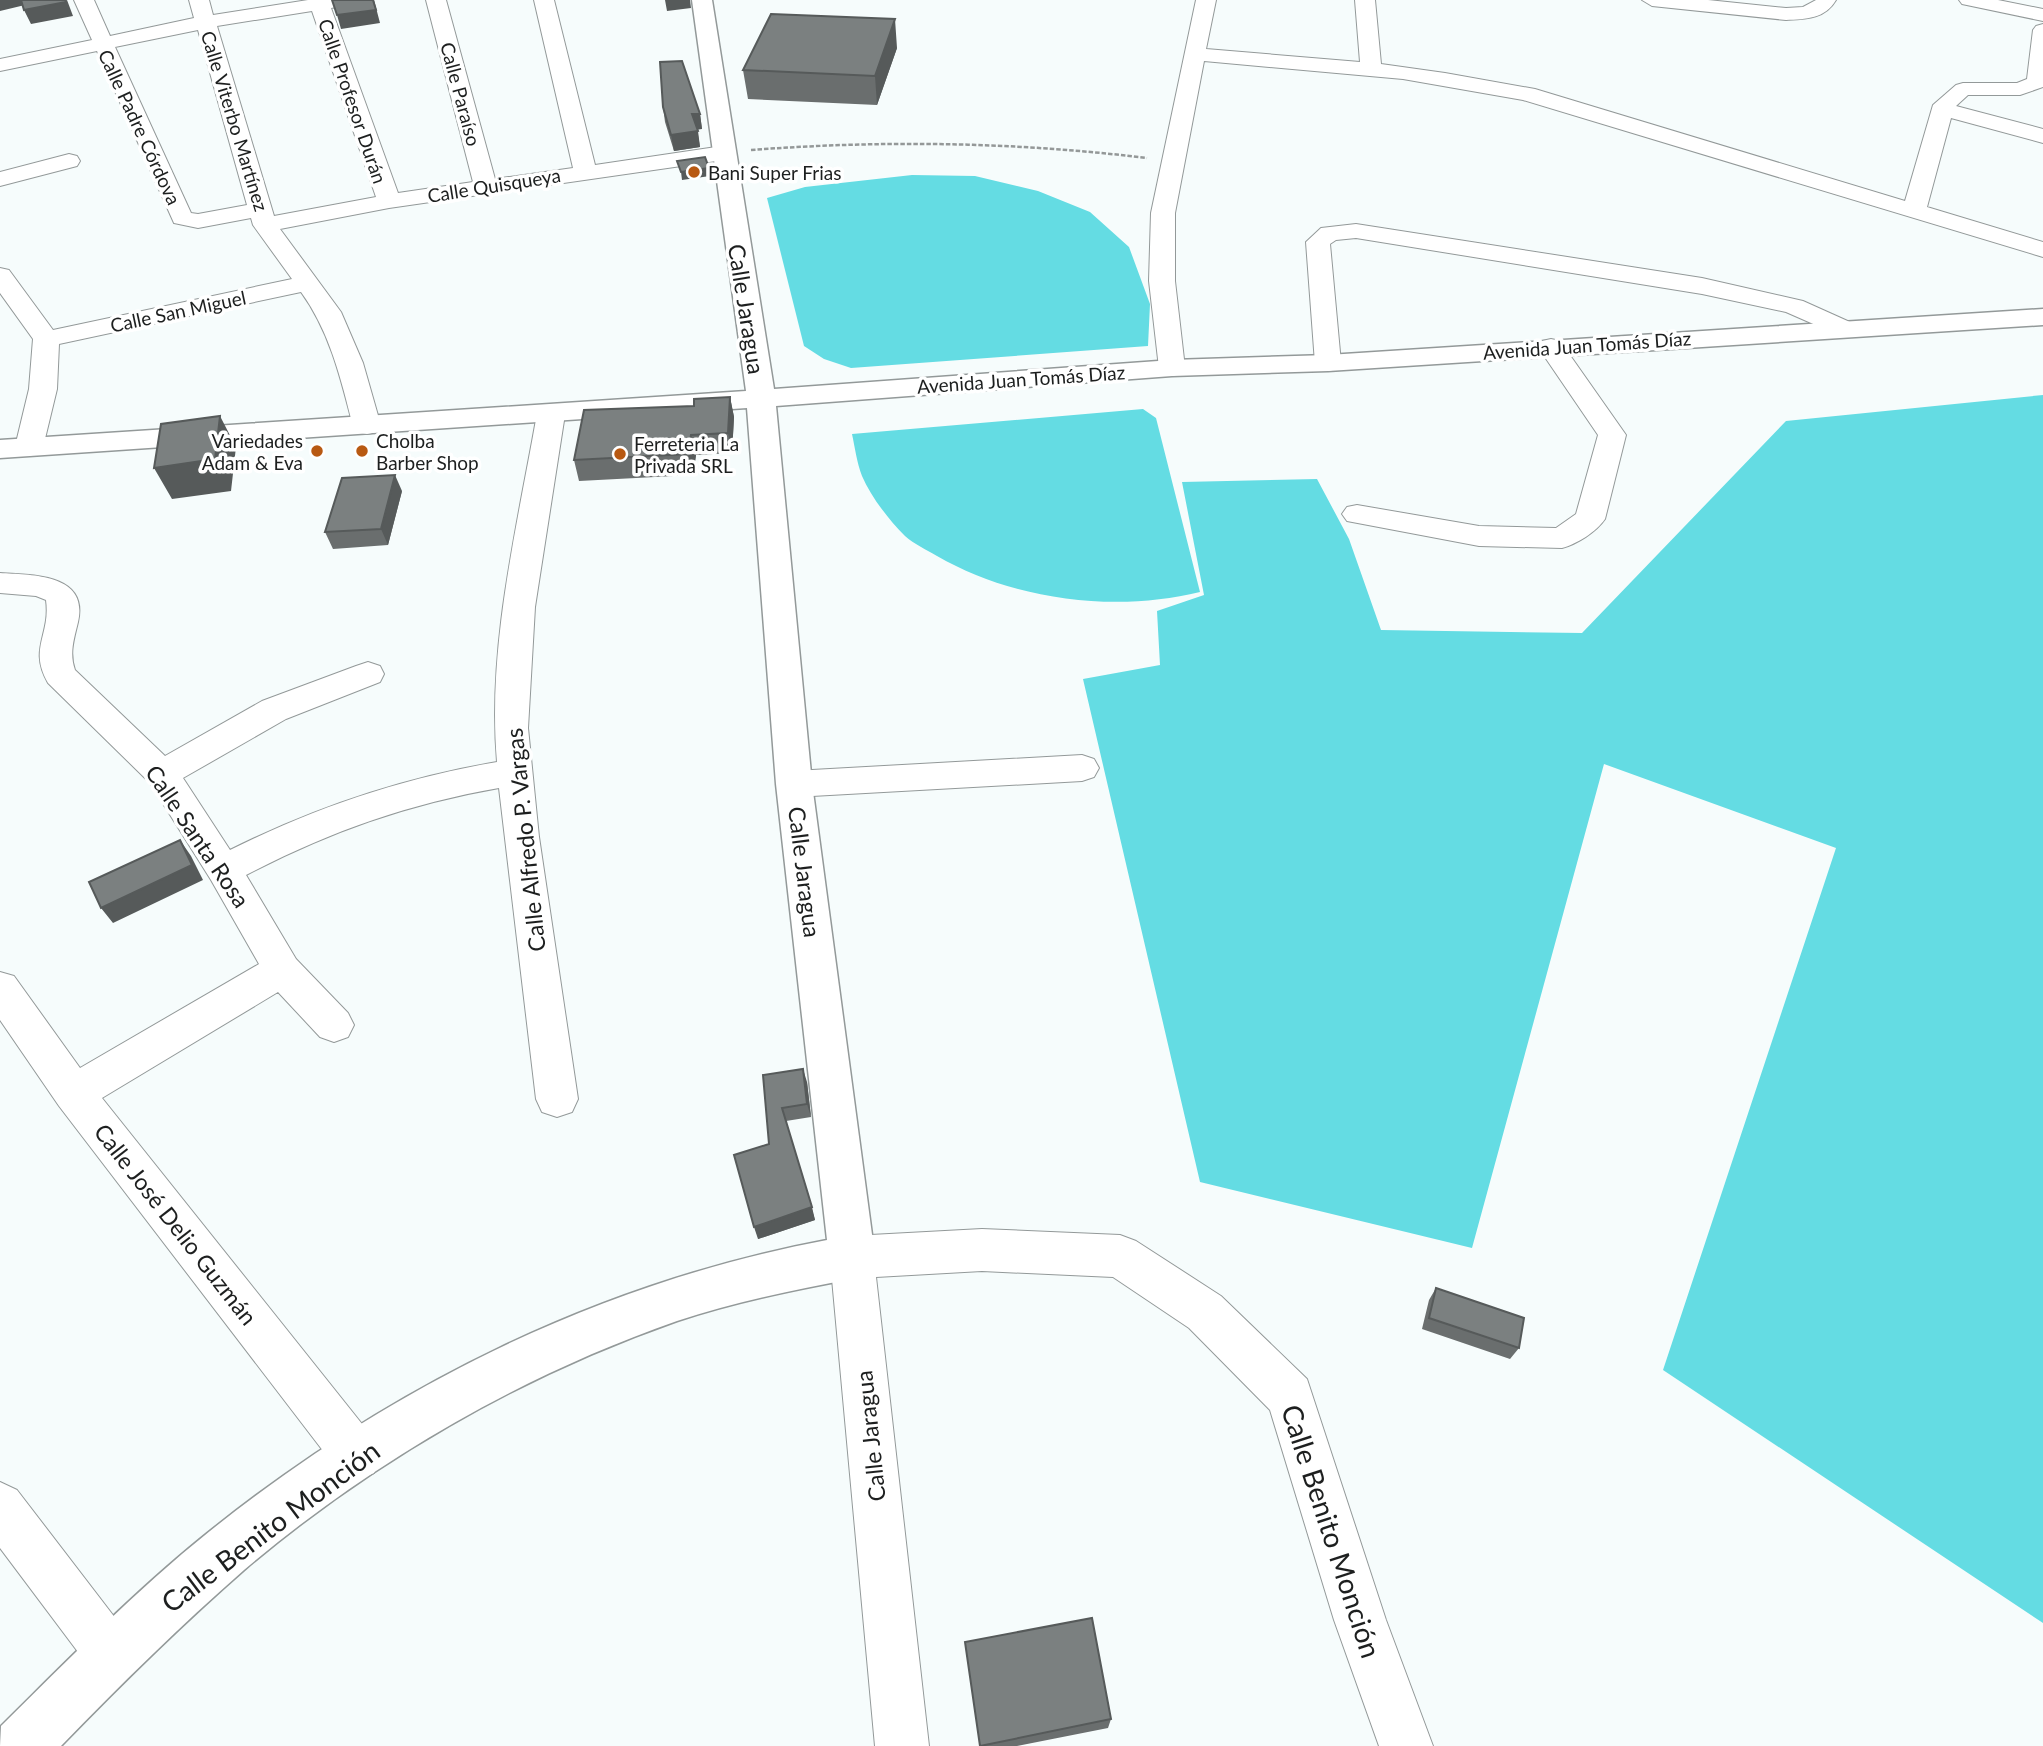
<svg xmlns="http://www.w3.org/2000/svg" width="2043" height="1746" font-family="Lato,sans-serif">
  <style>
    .green { fill: #64dce3 }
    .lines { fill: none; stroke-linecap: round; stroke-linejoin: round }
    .street-casing { stroke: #939999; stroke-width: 2 }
    .secondary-casing { stroke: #939999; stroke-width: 3 }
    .path { stroke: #949898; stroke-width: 2.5; stroke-dasharray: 4.5 2; stroke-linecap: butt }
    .street { fill: #fff; fill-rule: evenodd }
    .secondary { fill: #fff; fill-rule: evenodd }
    .wall { fill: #6a6e6e }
    .shaded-wall { fill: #565a5a }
    .building { fill: #7b8080; stroke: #565a5a; stroke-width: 2 }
    .poi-dot { fill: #b85912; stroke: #fff; stroke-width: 2.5 }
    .labels { text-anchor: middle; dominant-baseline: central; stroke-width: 7; stroke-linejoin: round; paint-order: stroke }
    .far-street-label { font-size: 19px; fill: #1d1f1f; stroke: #fff }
    .far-poi-label { font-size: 19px; fill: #1d1f1f; stroke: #fff; text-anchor: start }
    .street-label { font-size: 23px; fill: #1d1f1f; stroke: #fff }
    .near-street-label { font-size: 28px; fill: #1d1f1f; stroke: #fff }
  </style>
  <rect width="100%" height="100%" fill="#f6fcfc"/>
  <path class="green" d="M912 175 975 176 1038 191 1090 212 1129 247 1150 304 1148 346 851 368 824 359 804 346 767 198 805 187Z
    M2043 395V1623L1663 1370 1836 848 1604 764 1472 1248 1200 1182 1083 679 1160 665 1157 611 1204 595 1182 482 1317 479 1349 539 1381 630 1582 633 1786 421Z
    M1143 409 1156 418 1200 592C1115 613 1013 600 937 556 927 550 914 544 905 536 889 520 871 497 862 476 857 463 855 448 852 434Z"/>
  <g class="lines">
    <defs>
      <path id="street" d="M74 0H94L110 36 194 18 189 0H209L213 15 308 0H357L354 4 331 8 398 193 473 182 426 0H446L495 179 573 168 534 0H554L595 165 723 146 731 148 734 153 731 158 723 160 389 208 280 229 341 312 363 363 381 426 377 432 367 434 357 432 353 426C341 379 330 332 301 292L59 344 57 389 43 447 39 453 29 456 19 453 15 447 29 389 33 339 0 293V268L9 270 53 330 292 279 253 225 251 218 198 228 174 223 97 51 0 71V59L92 40ZM312 11 376 197 274 216 217 26ZM198 30 247 205 198 214 191 213 115 47Z
        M1196 0H1216L1206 49 1360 62 1355 0H1375L1381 64 1445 73 1535 89 1905 201 1933 105 1956 85 1963 83H2017L2027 79 2033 30 2036 26 2043 24V87L2020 95H1968L1956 106 2043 129V143L1951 118 1927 207 2043 242V257L1523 100 1403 79 1204 61 1175 213V281L1185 368 1181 374 1172 376 1163 374 1159 368 1149 281 1151 213Z
        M1642 0H1708L1786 8 1803 7 1816 0H1836C1825 19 1806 19 1786 20L1652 6Z
        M1959 0H1998L2043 9V21L1962 4Z
        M69 154 77 156 80 161 77 166 0 186V172Z
        M1356 224 1702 278 1803 301 1852 323 1856 329 1852 335 1843 337 1786 312 1702 294 1356 238 1336 240 1330 244 1341 363 1337 369 1328 371 1319 369 1315 363 1306 242 1321 228Z
        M1551 339 1560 341 1626 435 1605 519C1596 532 1577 544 1562 548L1479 546 1347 521 1342 514 1347 507 1357 505 1479 526 1556 528 1576 514 1598 435 1538 347 1542 341Z
        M551 406 561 408 565 414 535 607 528 728 539 837 578 1099 572 1112 557 1117 542 1112 536 1099 499 788C407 804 329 832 246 875L296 959 348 1013 354 1025 348 1037 334 1042 320 1037 278 992 102 1098 374 1439 381 1456 374 1473 357 1480 340 1473 59 1106 0 1020V972L14 976 80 1068 259 964 211 880 150 783 48 683C28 648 51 635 46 600L36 596 0 593V573C33 575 89 574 78 622 74 639 69 653 75 670L165 756 262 701 356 666 368 662 380 666 384 674 380 682 286 719 183 778 230 850C316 807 403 778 497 762 487 646 517 528 537 414L541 408Z
        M1082 755 1094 759 1099 768 1094 777 1082 781 794 797 782 793 777 784 782 775 794 771Z
        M982 1229 1120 1235 1136 1241 1221 1296 1307 1379 1386 1620 1433 1746H1379L1334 1620 1270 1410 1189 1328 1113 1277 982 1271 876 1277 929 1746H875L830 1257 836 1242 852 1236Z
        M0 1482 17 1490 129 1636 137 1654 129 1672 111 1680 93 1672 0 1548Z"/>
      <path id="secondary" d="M692 0H712L774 389 1172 360 1328 355 2043 309V325L1328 371 1172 376 776 406 812 784 875 1257 868 1273 852 1279C793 1290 734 1302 677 1321 520 1376 371 1462 244 1570 180 1626 120 1685 61 1746H0L1 1726C69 1659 136 1590 210 1531 391 1386 599 1283 827 1240L776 784 747 408 0 458V440L746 391Z"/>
    </defs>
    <use href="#street" class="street-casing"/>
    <use href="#secondary" class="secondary-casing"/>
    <path class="path" d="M751 150C884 140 1015 142 1147 158"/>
    <use href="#street" class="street"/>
    <use href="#secondary" class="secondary"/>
  </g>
  <path class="wall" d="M897 48 877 105 748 99 743 70Z
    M663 107 700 114 702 129H697L700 147 674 151 665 122Z
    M730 397 734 417 732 453 696 455 693 475 579 481 574 460 694 406Z
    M402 491 388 545 333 549 325 532Z
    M763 1075 807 1082 811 1117 786 1121 815 1220 758 1239 769 1144Z
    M1436 1288 1519 1348 1510 1359 1422 1329 1429 1300Z
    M1111 1719 1108 1728 1017 1746H980Z"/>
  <path class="shaded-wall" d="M0 0H22L25 5 0 11Z
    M67 0 73 16 31 24 24 10Z
    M374 0 380 23 341 29 337 15Z
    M665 0H690L691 8 667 11Z
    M895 19 897 48 877 105 875 76Z
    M692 114H700L702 129 695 130Z
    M698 131 700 147 674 151 671 135Z
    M709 168 710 176 682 180 681 172Z
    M730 397 734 417 732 453 728 433Z
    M220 416 236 447 231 491 172 499 154 468Z
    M691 435 696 455 693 475 688 454Z
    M395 475 402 491 388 545 381 529Z
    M180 840 191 856 203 880 113 923 101 908Z
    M803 1069 807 1082 811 1117 807 1104Z
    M812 1207 815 1220 758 1239 754 1227Z"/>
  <path class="building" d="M21 0H65L66 2 24 10Z
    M332 0H373L376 10 337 15Z
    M771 14 895 19 875 76 743 70Z
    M682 61 700 114H692L698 131 671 135 663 107 660 62Z
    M705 157 709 168 681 172 677 161Z
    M730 397 728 433 691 435 688 454 574 460 584 410 694 406V399Z
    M220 416 215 459 154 468 161 424Z
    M395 475 381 529 325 532 342 478Z
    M180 840 192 865 101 908 89 882Z
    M803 1069 807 1104 782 1108 812 1207 754 1227 734 1155 769 1144 763 1075Z
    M1436 1288 1524 1318 1519 1348 1429 1318Z
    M1092 1618 1111 1719 980 1746 965 1642Z"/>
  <g class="poi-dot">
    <circle cx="694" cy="172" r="7"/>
    <circle cx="317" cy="451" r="7"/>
    <circle cx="362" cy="451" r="7"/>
    <circle cx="620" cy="454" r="7"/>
  </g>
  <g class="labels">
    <g class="far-street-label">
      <text transform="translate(461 94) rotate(75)">Calle Paraíso</text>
      <text transform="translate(353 101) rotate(71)">Calle Profesor Durán</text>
      <text transform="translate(235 121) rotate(73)">Calle Viterbo Martínez</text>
      <text transform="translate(140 127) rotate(65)">Calle Padre Córdova</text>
      <text transform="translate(494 185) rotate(-9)">Calle Quisqueya</text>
      <text transform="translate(178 311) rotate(-12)">Calle San Miguel</text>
      <text transform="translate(1587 345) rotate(-4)">Avenida Juan Tomás Díaz</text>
      <text transform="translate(1021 379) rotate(-4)">Avenida Juan Tomás Díaz</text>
    </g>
    <g class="far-poi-label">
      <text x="708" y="172">Bani Super Frias</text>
      <text x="303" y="440" text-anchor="end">Variedades<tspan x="303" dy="22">Adam &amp; Eva</tspan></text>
      <text x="376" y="440">Cholba<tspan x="376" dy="22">Barber Shop</tspan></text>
      <text x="634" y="443">Ferreteria La<tspan x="634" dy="22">Privada SRL</tspan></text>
    </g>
    <g class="street-label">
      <text transform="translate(747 309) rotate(81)">Calle Jaragua</text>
      <text transform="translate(198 836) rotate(56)">Calle Santa Rosa</text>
      <text transform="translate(525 840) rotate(-96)">Calle Alfredo P. Vargas</text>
      <text transform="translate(805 872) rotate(83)">Calle Jaragua</text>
      <text transform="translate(176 1224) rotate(52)">Calle José Delio Guzmán</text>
      <text transform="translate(870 1436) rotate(-96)">Calle Jaragua</text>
    </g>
    <g class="near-street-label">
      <text transform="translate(270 1526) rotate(-37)">Calle Benito Monción</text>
      <text transform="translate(1332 1531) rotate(72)">Calle Benito Monción</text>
    </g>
  </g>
</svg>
